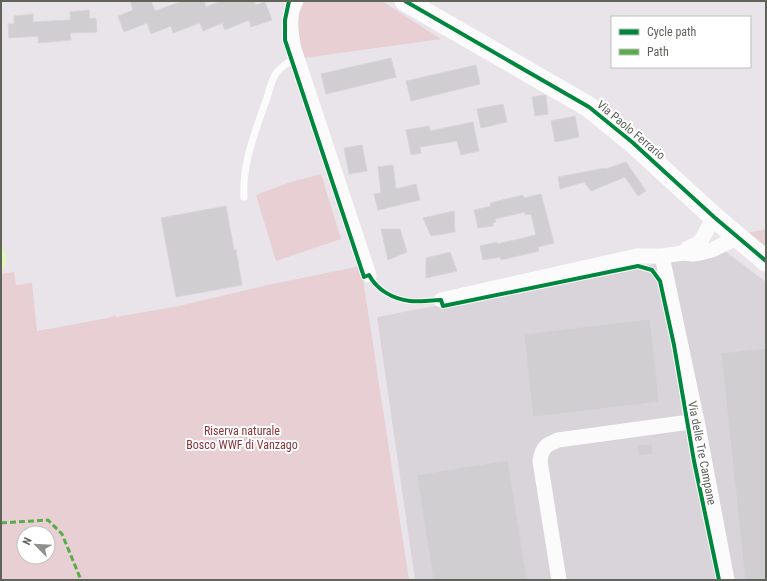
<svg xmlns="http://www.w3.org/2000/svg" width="767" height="581" font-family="'Roboto Condensed',sans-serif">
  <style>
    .industrial { fill: #d8d4da }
    .green { fill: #e7cfd3; fill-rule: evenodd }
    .water { fill: #e3f7b6 }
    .building { fill: #d1ced2; stroke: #d7d4da }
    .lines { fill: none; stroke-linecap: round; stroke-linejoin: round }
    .lane { stroke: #fcfbfc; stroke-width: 7 }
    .street { stroke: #fcfbfc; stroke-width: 15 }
    .secondary { stroke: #fcfbfc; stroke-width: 21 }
    .quiet { stroke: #59ac4a; stroke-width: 3; stroke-dasharray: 6 3; stroke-linecap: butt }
    .cycleway-casing { stroke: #fff; stroke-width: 6 }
    .cycleway { stroke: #00873e; stroke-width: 4 }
    .labels { text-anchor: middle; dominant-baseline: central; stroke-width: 4; stroke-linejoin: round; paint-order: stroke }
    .street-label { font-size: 12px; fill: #5f635a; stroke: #fff }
    .park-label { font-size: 12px; fill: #893338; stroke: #fff }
  </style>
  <rect width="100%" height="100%" fill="#e9e4ea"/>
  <path class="industrial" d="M725 251 766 282V580H415L377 317Z"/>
  <path class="green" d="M303 1H382L441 39 304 58 297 28 298 15Z
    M321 174 341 239 276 261 256 195 288 183Z
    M766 229V249L747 233Z
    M361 266 409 580H1V274L14 272 16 285 32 283 37 331 108 318 116 315V317L179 306 263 286ZM24 533H48V557H24Z"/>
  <path class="water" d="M1 240C4 251 10 261 1 271Z"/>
  <path class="building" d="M130 1H151L155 11 183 1H204L206 7 222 1H254L256 5 265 2 272 20 251 27 249 20 225 30 222 23 203 31 200 23 173 33 171 26 151 34 147 23 124 32 118 16 133 10Z
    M89 10 90 19 96 18 97 32 70 33 71 40 38 43V36L9 38 8 24H14V16L33 14V22L70 20V12Z
    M391 58 396 77 326 94 321 74Z
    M476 65 480 84 411 101 406 81Z
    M544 95 546 96 548 114 535 116 532 97Z
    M503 104 507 122 481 128 477 109Z
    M575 116 579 137 555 142 551 121Z
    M473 122 479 151 461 155 457 141 420 147 421 153 411 155 406 130 429 126 430 131Z
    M362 145 367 171 349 174 344 148Z
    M626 162 646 191 638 196 625 177 591 191 584 182 560 189 558 177 605 168 606 169Z
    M393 165 396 189 416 184 420 200 378 210 374 194 381 193 378 167Z
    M541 194 554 243 538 247 539 251 501 260 500 257 483 260 480 246 497 242V244L536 235 531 214 525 215V212L495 219 496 222 493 223V226L478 228 474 210 491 206 490 203 523 195 524 198Z
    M226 206 234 250H236L242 285 176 297 161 218Z
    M454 211 455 232 431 236 423 218Z
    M381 229H400L407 252 388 260Z
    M450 252 457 271 426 278V258Z
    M650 319 659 402 533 417 524 334Z
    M766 348V580H745L721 353Z
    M652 444 653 454 639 456 637 445Z
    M508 460 527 580H433L417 475Z"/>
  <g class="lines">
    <path class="lane" d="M244 197C242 163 256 129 267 98 269 90 273 77 277 72 283 65 290 61 297 58"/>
    <path class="street" d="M296 1C288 14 291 32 293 46L369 275
      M683 253 688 248 699 243 702 239 714 217
      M662 256 697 421 727 580
      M441 300 637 256H662L683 253 693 254 700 253 712 250 738 237
      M559 580 540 461C542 447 546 445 558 440L697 421"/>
    <path class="secondary" d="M405 1 589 107 632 142 714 217 766 261"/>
    <path class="quiet" d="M1 523 48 520 62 534 81 580"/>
    <defs>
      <path id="cycleway" d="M289 1 285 20V40L364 277 369 275C377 290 393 299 410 301 420 302 431 300 441 300L443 306 638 266 652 270 660 281 674 345 694 461 719 580
        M405 1 589 107 632 142 714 217 766 261"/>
    </defs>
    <use href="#cycleway" class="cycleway-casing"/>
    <use href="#cycleway" class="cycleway"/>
  </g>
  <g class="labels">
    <g class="street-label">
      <text transform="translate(631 130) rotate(40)">Via Paolo Ferrario</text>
      <text transform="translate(702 453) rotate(79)">Via delle Tre Campane</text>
    </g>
    <g class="park-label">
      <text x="242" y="431">Riserva naturale<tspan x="242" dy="14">Bosco WWF di Vanzago</tspan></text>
    </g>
  </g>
  <rect width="767" height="581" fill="none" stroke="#5f635a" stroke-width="4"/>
  <rect x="611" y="16" width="140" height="52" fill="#ffffff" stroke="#bfc1bd"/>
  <rect x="619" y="29" width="20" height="6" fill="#00873e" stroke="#bfc1bd"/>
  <text x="647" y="36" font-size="12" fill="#5f635a">Cycle path</text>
  <rect x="619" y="49" width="20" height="6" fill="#59ac4a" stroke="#bfc1bd"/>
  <text x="647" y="56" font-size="12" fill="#5f635a">Path</text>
  <g transform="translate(36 545) rotate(294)"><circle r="19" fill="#ffffff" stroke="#bfc1bd"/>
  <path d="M0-3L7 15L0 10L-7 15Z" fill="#8f908c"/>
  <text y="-6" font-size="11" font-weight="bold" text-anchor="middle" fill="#5f635a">N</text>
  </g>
</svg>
